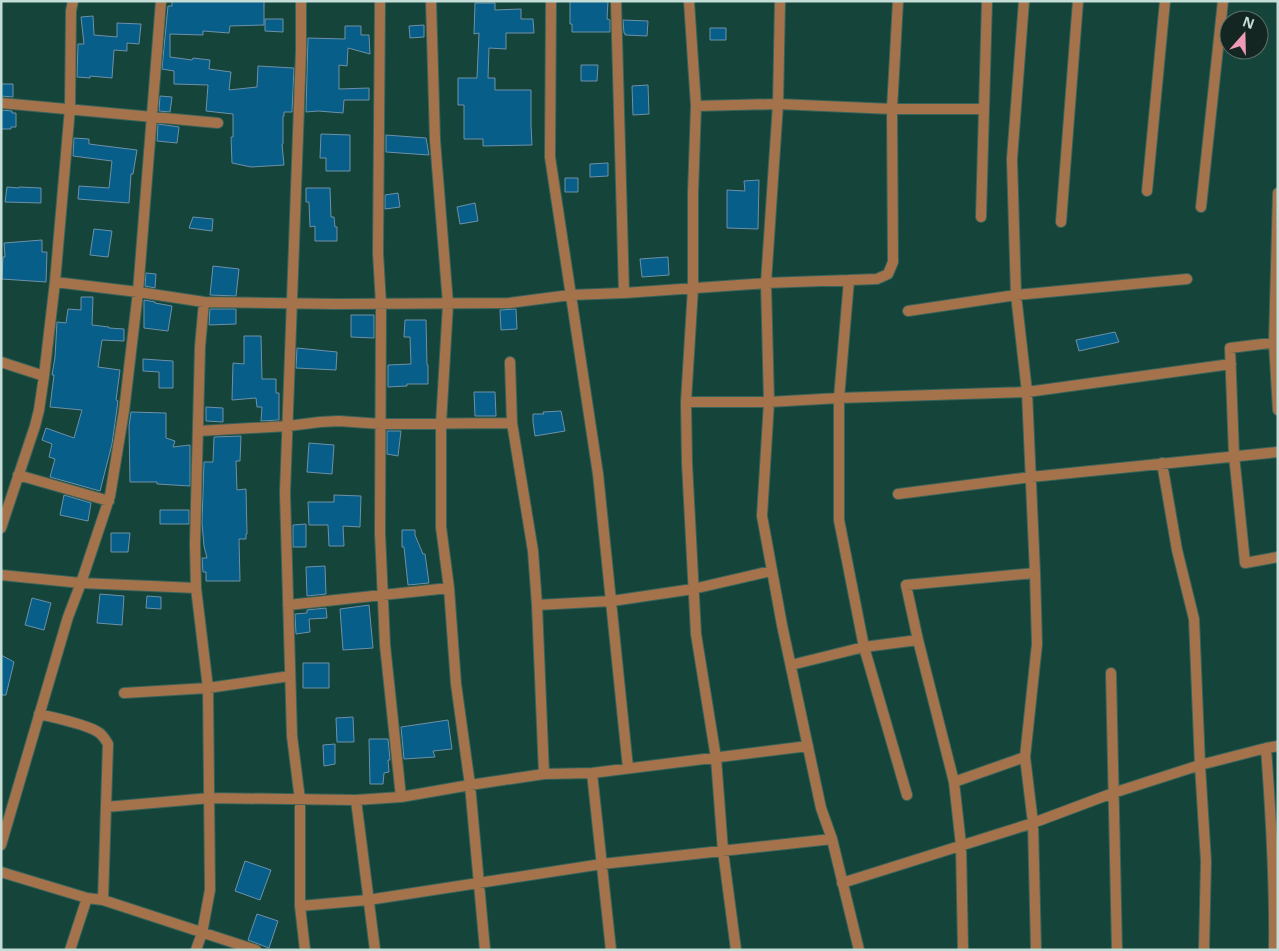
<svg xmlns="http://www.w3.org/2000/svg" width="1279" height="951" font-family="'Open Sans',sans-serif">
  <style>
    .building { fill: #065e89; stroke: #6e90a8 }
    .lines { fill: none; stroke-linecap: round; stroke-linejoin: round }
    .street-casing { stroke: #38635a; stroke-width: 12 }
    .street { stroke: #a4734b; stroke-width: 10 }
  </style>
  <rect width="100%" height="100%" fill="#15443b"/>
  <path class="building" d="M172 1H264V25L230 26 229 33 203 31V35L170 34V57L192 60 193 58 210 60 209 69 231 72 229 90 257 87 258 66 294 68 292 112H284V116H283V144H282L284 165 251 167 232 163 231 137H233V114L206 111 208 85 174 84V71L162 69 168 6H172Z
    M570 1H608L607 19 610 20V32H572V24H570Z
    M475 3H495V10L521 9V19H533L534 33H506V49L489 48 488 78H495V90H531V125L532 145 483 146V139H464V105H458V78H477L479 33 474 34Z
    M93 16 94 35 117 37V23L141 24 139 44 127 43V51L114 50 112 78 90 76V78L77 77 78 44H84L81 17Z
    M265 19H283V32L265 31Z
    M623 20 648 21 647 36 625 35V33H624Z
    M424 25V37L410 38 409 26Z
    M345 26H361V35H369L370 54 348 48 347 66 339 65V89L369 88V100H344L343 113 318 111 306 112 308 38 345 39Z
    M710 28H726V40H710Z
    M581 65H598L597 81H581Z
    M1 84H13V97L1 96Z
    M648 85 649 114 633 115 632 86Z
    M160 96 172 97 170 112 159 111Z
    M1 110 12 111V113H16V127H11V129H1Z
    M158 124 179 127 177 143 157 141Z
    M321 134 350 135V171H326V158H320Z
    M386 135 426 138 429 155 386 152Z
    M74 138 89 139V144L137 150 133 174H131L129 203 78 199 79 186 109 188 112 161 73 156Z
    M608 163V176L590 177V164Z
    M565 178H578V192H565Z
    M759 180 758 229 727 228V190L745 191 744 181Z
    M7 187 19 188V187L41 188V203L5 202Z
    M306 188H330L331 217H334L335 227H337V241H315V226L310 227 309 202H306Z
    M398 193 400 207 385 209V195Z
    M475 203 478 221 460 224 457 207Z
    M193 217 213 219 212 231 189 228Z
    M94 229 112 231 108 257 90 255Z
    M42 240V252H47L46 282 2 279 3 257H5L4 243Z
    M668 257 669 275 642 277 640 259Z
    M213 266 239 269 236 296 210 295Z
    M146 273 156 274 155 288 145 286Z
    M81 297H93L92 325 109 327V328L124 329V341L102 340 98 367 120 370 116 400 118 401 112 444 100 491 50 477 55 459 49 457 52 444 42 440 46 428 74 438 82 410 50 407 54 375H52L55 357 57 322 66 323 68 309 81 310Z
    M144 300 155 302V303L172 306 168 331 144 328Z
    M210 309H236V324L209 325Z
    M516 309 517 329 501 330 500 310Z
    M351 315H374V338L351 337Z
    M405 320H426L427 365H428V384H407V386L388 387V365L411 364 410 337H404Z
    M1115 332 1119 342 1079 351 1076 340Z
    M244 336H261L262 379H276V393H279V420L261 421 262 407H257L256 398 232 400 233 363 244 364Z
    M297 348 337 352 336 370 296 368Z
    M143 359 173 361V388H159V372L143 371Z
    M474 392H495L496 416H475Z
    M206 407 223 408V422L206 421Z
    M561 411 565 431 535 436 533 422V414H544L543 412Z
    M131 412 166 413V438L175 441 173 447 190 445V486L157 484V482H130L129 426Z
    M387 431H401L398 456 387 454Z
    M241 436 240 461H236L237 490 246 489 247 534H246V539H239L240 581H206V572H203L202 558H207L204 546 202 523 204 462H213L214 437Z
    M309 443 334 445 332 474 307 472Z
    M64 495 91 503 88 521 60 515Z
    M334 495 361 496 360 527 343 526 344 546H329L328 525H309L308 502H334Z
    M160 510H189V524H160Z
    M306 524V547H293V525Z
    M402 530H415V535L423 554H425L429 583 408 585 404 547H402Z
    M111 533H130L128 552H111Z
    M325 566 326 594 307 596 306 567Z
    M100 594 124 596 122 625 97 623Z
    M147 596 161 597V609L146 608Z
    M32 598 51 603 44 630 25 625Z
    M369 605 373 648 343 650 340 609Z
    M326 608 327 618 309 619 310 632 296 634 295 614 307 613V610Z
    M1 655 14 662 6 695H1Z
    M303 663H329V688H303Z
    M353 717 354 742H337L336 718Z
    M448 720 452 749 433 751 435 757 404 759 401 727Z
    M369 739H388L390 760H388L389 772 384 773 383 784H370Z
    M335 744V764L324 766 323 745Z
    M245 861 271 870 260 900 235 891Z
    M257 914 278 921 269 948 248 940Z"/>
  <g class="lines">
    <defs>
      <path id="street" d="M301 1V51L285 493 292 736 300 800V906L305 950
        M380 1 378 253 381 304 380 533 385 645 401 797
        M431 1 435 140 448 304 441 424V527L449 588 456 684 470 785 485 950
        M551 1 550 157 598 474 628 768
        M616 1 624 293
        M689 1 696 106 778 104 892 109H984
        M780 1 778 104 766 283 769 402 762 516 782 625 821 808 832 839 859 950
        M1024 1 1012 159 1016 295 1027 392 1035 573 1037 644 1025 757 1033 823 1036 950
        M1 103 218 123
        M696 106 693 193V288L686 402 687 463 696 634 716 758 723 851 736 950
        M1147 191 1165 1
        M1278 193 1274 343 1278 410
        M1201 207 1223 1
        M981 217 987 1
        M1061 222 1078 1
        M849 280 839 398V520L864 647 907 795
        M55 282 138 292 204 302 336 304 509 303 570 295 624 293 766 283 877 279 888 274 893 262 892 109 898 1
        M908 311 1016 295 1187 279
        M1278 342 1230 348 1234 455 1245 563 1278 557
        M1 362 44 376
        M510 362 512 423 533 551 537 605 544 774
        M686 402H769L839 398 1027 392 1231 364
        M198 431 288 426 320 422 339 421 381 424 512 423
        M1162 463 1177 550 1194 619 1200 765 1206 861 1204 950
        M18 475 109 501
        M898 494 1031 477 1278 452
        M1 528 35 426 39 410 44 376 55 282 70 108 71 11 73 1
        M1 575 81 583 196 588
        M288 605 449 588
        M537 605 612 601 693 589 771 571
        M791 665 864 647 918 640
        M1111 673 1117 950
        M124 693 208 688 290 676
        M39 714C55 718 86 724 98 732 103 735 105 739 108 744L103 900
        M1266 748C1271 815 1275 882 1274 950
        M592 773 611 950
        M954 782 1025 757
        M356 800 375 950
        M106 807 210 798 356 800 401 797 470 785 544 774 592 773 808 746
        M1 845 68 617 81 583 110 496 124 411 138 292 161 1
        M1 872 87 898 103 900 256 950
        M842 883 1033 823 1113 793 1200 765 1266 748 1278 746
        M300 906 368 900 602 864 832 839
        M70 950 87 898
        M196 950 202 933 210 890 208 688 196 588 195 544 200 347 204 302
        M963 950 961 845 954 782 918 640 906 585 1035 573"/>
    </defs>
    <use href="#street" class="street-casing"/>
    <use href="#street" class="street"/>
  </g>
  <rect width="1279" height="951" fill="none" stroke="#c5ddd7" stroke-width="5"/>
  <g transform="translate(1244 35) rotate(20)"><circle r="24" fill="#132622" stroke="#5a6f6a"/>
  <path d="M0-4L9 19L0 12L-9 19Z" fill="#f09ab6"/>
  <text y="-8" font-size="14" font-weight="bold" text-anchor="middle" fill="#c5ddd7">N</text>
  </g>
</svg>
